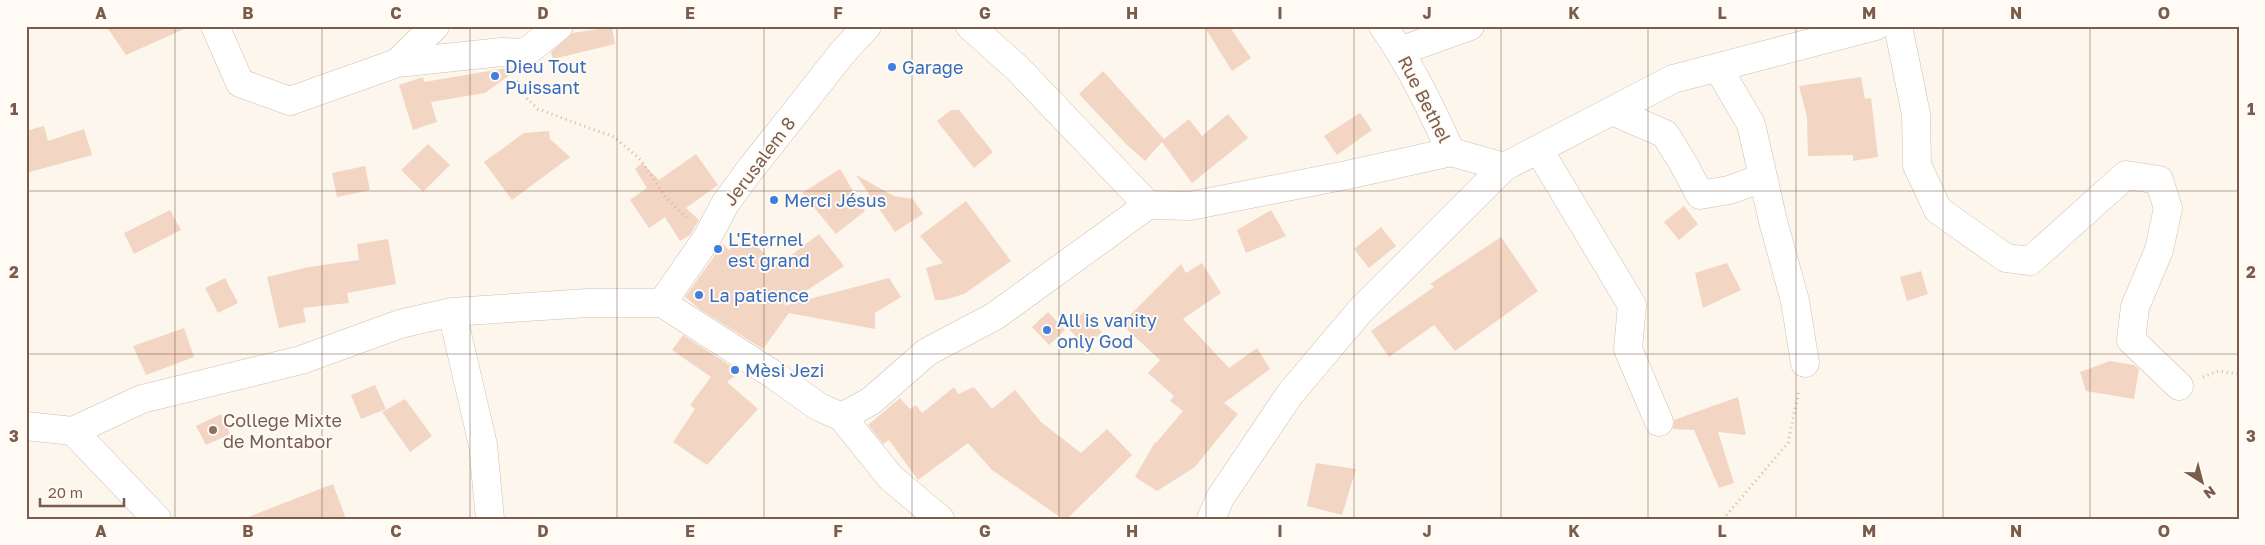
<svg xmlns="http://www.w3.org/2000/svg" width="2265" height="545" font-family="'Golos Text',sans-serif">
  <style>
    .building { fill: #f3d5c3 }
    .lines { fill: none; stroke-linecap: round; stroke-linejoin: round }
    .minor-casing { stroke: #d1beb0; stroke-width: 29 }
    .path { stroke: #d9b8a5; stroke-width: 3; stroke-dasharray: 1 4; stroke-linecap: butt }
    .minor { stroke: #fff; stroke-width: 28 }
    .grid { fill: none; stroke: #7a5c4d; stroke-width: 1; stroke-opacity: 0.55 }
    .shop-dot { fill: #3f7fe0; stroke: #fffaf3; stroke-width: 2 }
    .education-dot { fill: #8d6e63; stroke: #fffaf3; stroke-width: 2 }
    .labels { text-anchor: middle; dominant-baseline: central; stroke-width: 4; stroke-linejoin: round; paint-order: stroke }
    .shop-label { font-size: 18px; fill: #366cbe; stroke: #fffaf3; text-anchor: start }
    .street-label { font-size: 18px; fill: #7a5c4d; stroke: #fffaf3 }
    .education-label { font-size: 18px; fill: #785e54; stroke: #fffaf3; text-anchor: start }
    .neatline { fill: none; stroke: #7a5c4d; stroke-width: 2 }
    .grid-label { font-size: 16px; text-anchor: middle; font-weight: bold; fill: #7a5c4d }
  </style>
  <rect width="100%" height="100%" fill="#fdf6ec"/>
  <path class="building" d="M106 26H191L126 55Z
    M1204 26H1229L1251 58 1232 71Z
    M612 27 615 44 553 59 551 52 572 33Z
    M507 68H519L485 93 431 102 437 122 413 130 399 85 423 77 424 82Z
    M1103 71 1164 139 1189 119 1202 136 1228 114 1248 138 1192 183 1162 142 1145 161 1126 144 1079 94Z
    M1861 77 1865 99 1871 98 1878 157 1853 161V155L1808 156 1807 117 1799 86Z
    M951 110H959L993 152 974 168 937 121Z
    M1360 113 1372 130 1337 155 1324 136Z
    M44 126 48 141 84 129 92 155 26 173V131Z
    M549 131 550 139 570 157 512 200 484 162 524 133Z
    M428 144 450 165 423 192 401 170Z
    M696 154 718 185 686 208 699 220 690 235 680 241 665 217 649 228 630 200 647 188 635 169 642 163 659 180Z
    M365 166 370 190 337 197 332 173Z
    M840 169 865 211 836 234 802 193Z
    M856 175 894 196 913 199 923 214 895 232Z
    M966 201 1011 261 964 294 944 300H935L926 268 943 263 920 236Z
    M1684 206 1698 224 1679 240 1664 222Z
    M170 210 181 230 134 254 124 233Z
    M1271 210 1286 236 1246 253 1237 230Z
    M1381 227 1396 246 1369 268 1354 249Z
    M819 234 844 266 783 306 889 278 901 297 875 313V329L789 313 763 349 701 310 685 297 723 244 729 250 732 247 734 248 747 236 777 266Z
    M1501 237 1538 291 1455 351 1434 325 1389 357 1371 331 1434 287 1430 284Z
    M388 239 396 284 347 293 349 303 303 308 306 322 279 328 267 277 309 267 359 260 357 244Z
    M1202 263 1221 293 1183 319 1229 368 1257 348 1270 369 1224 403 1238 414 1195 467 1157 491 1135 477 1155 442 1156 443 1183 411 1170 401 1174 396 1148 373 1160 360 1121 324 1181 264 1186 273Z
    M1727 263 1741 290 1703 308 1695 273Z
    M1921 271 1928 294 1907 301 1900 277Z
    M225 278 238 303 218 313 205 288Z
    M1048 312 1065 330 1049 345 1032 327Z
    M1084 312 1102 332 1086 347 1067 327Z
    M184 328 194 357 146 375 133 346Z
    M683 335 740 372 727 382 758 409 707 465 673 442 695 409 690 405 711 377 672 350Z
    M2110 361 2134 365 2139 369 2134 399 2086 391 2080 372Z
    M375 385 386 409 361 419 351 395Z
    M954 387 958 394 974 387 992 409 1015 390 1041 422 1081 453 1107 429 1132 455 1067 519H1063L992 470 968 443 918 480 889 440 883 444 868 425 900 398 910 409 916 405 922 413Z
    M1738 397 1746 435 1718 432 1734 483 1719 488 1694 430 1673 429 1674 420Z
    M405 399 432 436 410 452 382 412Z
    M221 414 230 434 206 445 196 426Z
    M1316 463 1356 469 1342 515 1307 506Z
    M333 484 346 519H248V517Z"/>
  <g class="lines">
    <defs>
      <path id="minor" d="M215 26 240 83 290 101 397 63 502 52 525 53 559 26
        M970 26 1017 68 1148 205
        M1383 26C1411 66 1431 108 1451 152L1504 167
        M1898 26 1916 114 1917 165 1938 210 2006 258 2030 261 2126 175 2159 180 2168 208 2159 250 2135 307 2131 340 2179 386
        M1400 51 1470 26
        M397 63 435 26
        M1718 68 1751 124 1773 221 1795 301 1805 363
        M1612 111 1665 134 1683 163 1700 195 1729 190 1763 178
        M1539 150 1632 305 1628 349 1659 422
        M662 303 707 238 725 204 749 171 843 52 867 26
        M452 312 483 445 490 519
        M842 417 871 401 927 352 995 316 1148 205 1190 206 1347 175 1451 152
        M26 426 73 431 142 399 301 360 400 324 452 312 588 303H662L774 375 819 407 842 417 891 478 940 519
        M73 431 157 519
        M1211 519 1220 498 1290 394 1360 311 1504 167 1673 79 1876 26"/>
    </defs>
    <use href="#minor" class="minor-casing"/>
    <path class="path" d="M517 81 525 97 538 109 614 137 641 160 666 198 687 218
      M2203 377 2218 371 2239 374
      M1723 519 1788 443 1799 390"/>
    <use href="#minor" class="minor"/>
  </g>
  <path class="grid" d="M175 26V519M322 26V519M470 26V519M617 26V519M764 26V519M912 26V519M1059 26V519M1206 26V519M1354 26V519M1501 26V519M1648 26V519M1796 26V519M1943 26V519M2090 26V519M26 191H2239M26 354H2239"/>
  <g class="shop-dot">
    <circle cx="892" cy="67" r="5"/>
    <circle cx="495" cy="76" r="5"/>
    <circle cx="774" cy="200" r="5"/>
    <circle cx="718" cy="249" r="5"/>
    <circle cx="699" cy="295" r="5"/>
    <circle cx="1047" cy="330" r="5"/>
    <circle cx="735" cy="370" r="5"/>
  </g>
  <circle class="education-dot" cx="213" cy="430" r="5"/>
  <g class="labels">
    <g class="shop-label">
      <text x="505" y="66">Dieu Tout<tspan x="505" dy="21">Puissant</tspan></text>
      <text x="902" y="67">Garage</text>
      <text x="784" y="200">Merci Jésus</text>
      <text x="728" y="239">L'Eternel<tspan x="728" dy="21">est grand</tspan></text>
      <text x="709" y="295">La patience</text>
      <text x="1057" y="320">All is vanity<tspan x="1057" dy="21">only God</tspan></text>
      <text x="745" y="370">Mèsi Jezi</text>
    </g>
    <g class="street-label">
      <text transform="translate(1425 99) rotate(63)">Rue Bethel</text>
      <text transform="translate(759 161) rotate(-53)">Jerusalem 8</text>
    </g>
    <g class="education-label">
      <text x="223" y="420">College Mixte<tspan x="223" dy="21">de Montabor</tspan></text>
    </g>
  </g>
  <rect width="2265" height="545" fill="none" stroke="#fffaf3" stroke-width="55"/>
  <g transform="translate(2202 482) rotate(144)" stroke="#fffaf3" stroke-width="4" paint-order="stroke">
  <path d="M0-4L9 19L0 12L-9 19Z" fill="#7a5c4d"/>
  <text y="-8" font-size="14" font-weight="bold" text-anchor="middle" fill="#7a5c4d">N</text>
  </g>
  <path d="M40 498v8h84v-8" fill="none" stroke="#7a5c4d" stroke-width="2.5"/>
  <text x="48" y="498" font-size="15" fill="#7a5c4d" stroke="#fffaf3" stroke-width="4" paint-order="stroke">20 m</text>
  <rect x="28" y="28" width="2210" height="490" class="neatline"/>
  <g class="grid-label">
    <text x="101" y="19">A</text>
    <text x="248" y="19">B</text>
    <text x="396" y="19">C</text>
    <text x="543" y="19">D</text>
    <text x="690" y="19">E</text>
    <text x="838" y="19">F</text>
    <text x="985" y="19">G</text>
    <text x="1132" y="19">H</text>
    <text x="1280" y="19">I</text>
    <text x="1427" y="19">J</text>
    <text x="1574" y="19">K</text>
    <text x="1722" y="19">L</text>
    <text x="1869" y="19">M</text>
    <text x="2016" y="19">N</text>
    <text x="2164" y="19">O</text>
    <text x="14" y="115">1</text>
    <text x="2251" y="115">1</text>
    <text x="14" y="278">2</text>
    <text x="2251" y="278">2</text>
    <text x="14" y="442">3</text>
    <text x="2251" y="442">3</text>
    <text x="101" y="537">A</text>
    <text x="248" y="537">B</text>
    <text x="396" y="537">C</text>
    <text x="543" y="537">D</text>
    <text x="690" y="537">E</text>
    <text x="838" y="537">F</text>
    <text x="985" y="537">G</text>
    <text x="1132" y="537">H</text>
    <text x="1280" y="537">I</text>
    <text x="1427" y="537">J</text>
    <text x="1574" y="537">K</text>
    <text x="1722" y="537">L</text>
    <text x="1869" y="537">M</text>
    <text x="2016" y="537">N</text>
    <text x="2164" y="537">O</text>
  </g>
</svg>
